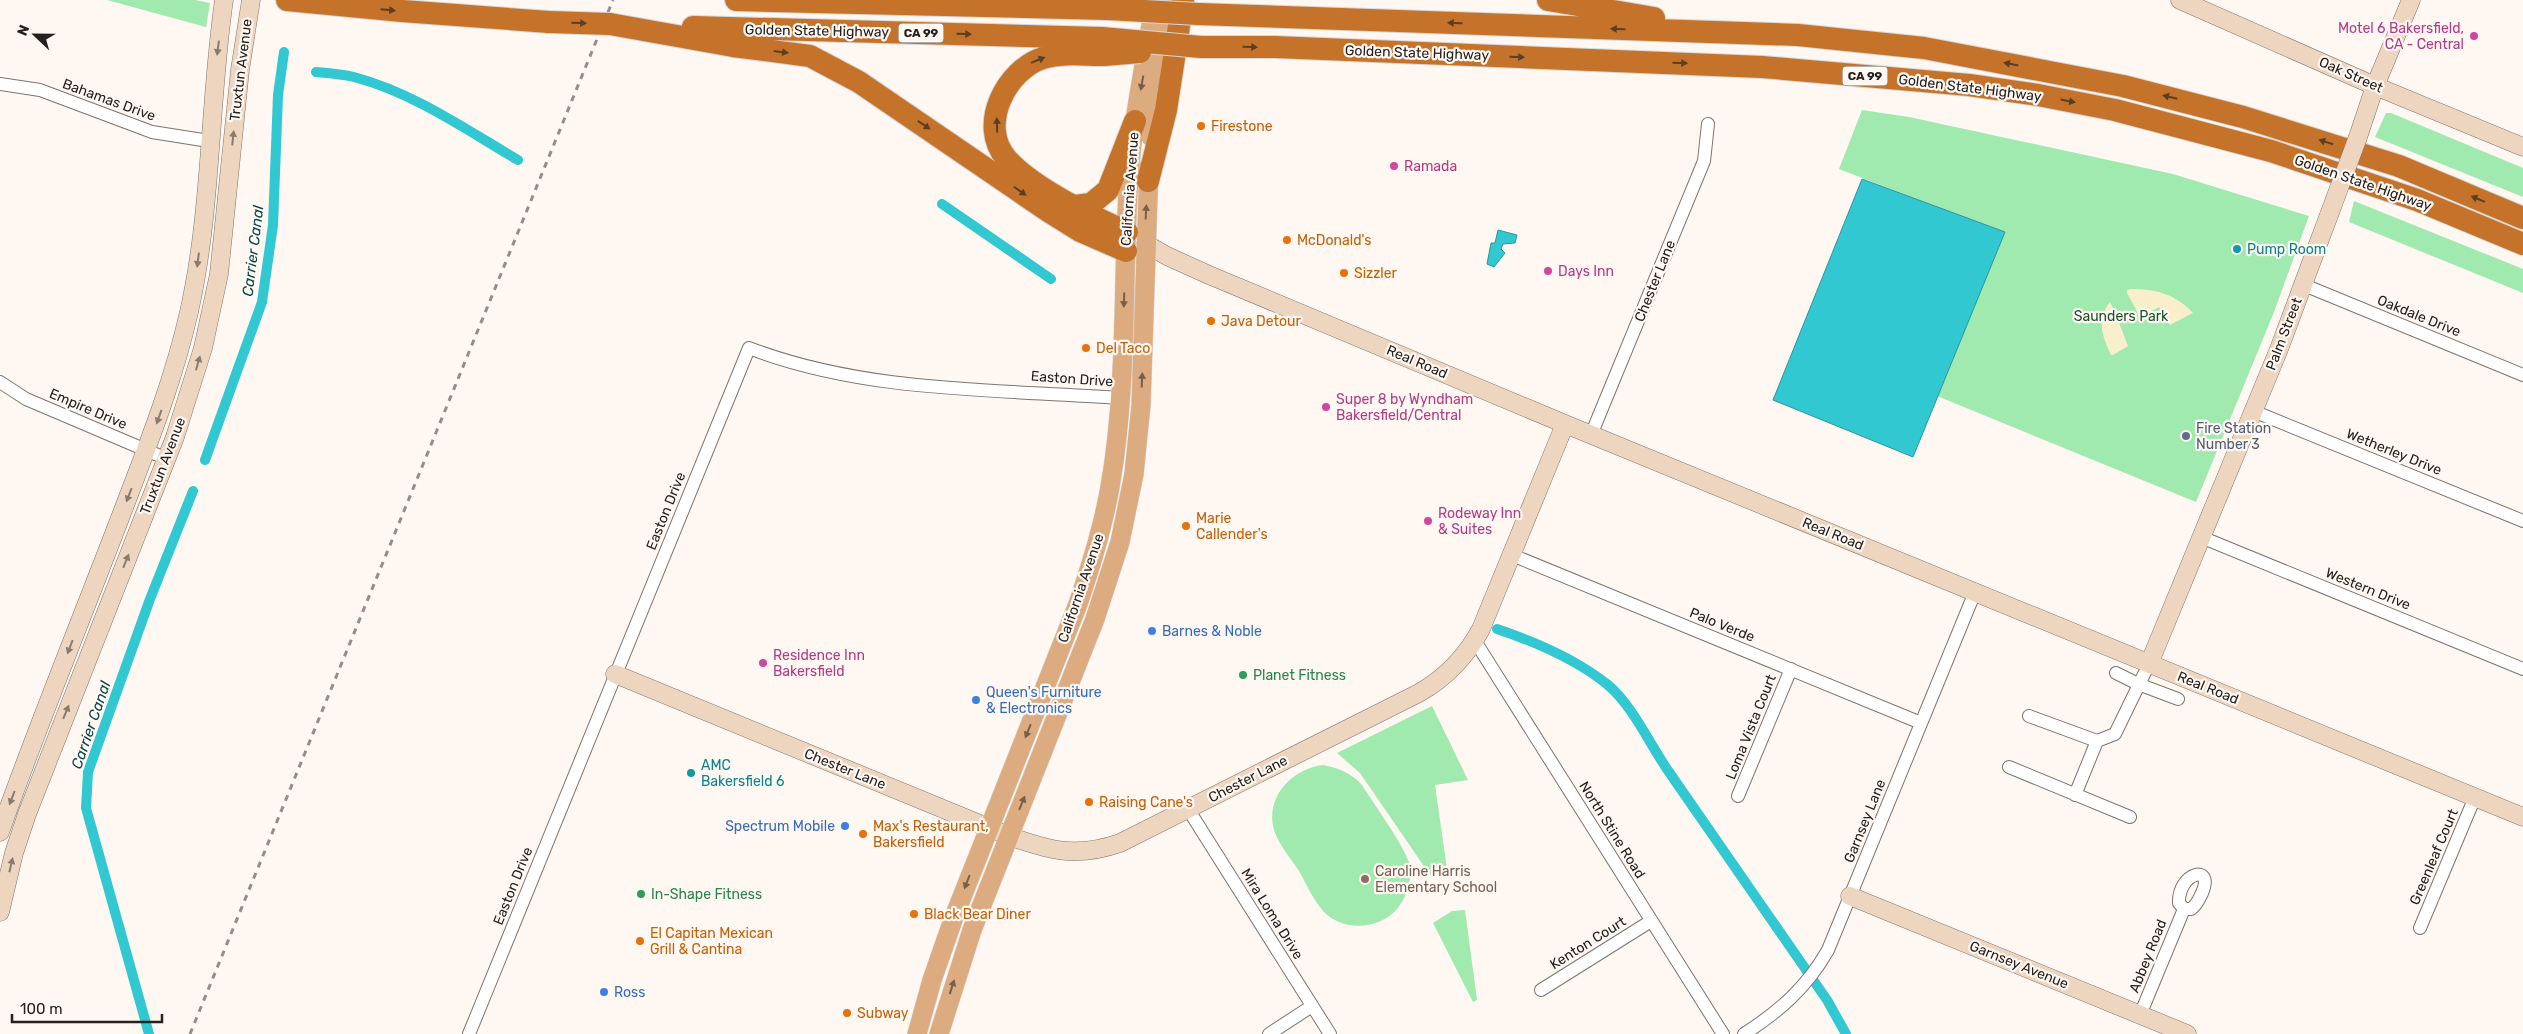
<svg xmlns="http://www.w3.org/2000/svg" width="2523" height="1034" font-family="Rubik,sans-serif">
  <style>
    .green { fill: #a0eaaf }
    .sand { fill: #f9efca }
    .water { fill: #31c8d1; stroke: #2d969b }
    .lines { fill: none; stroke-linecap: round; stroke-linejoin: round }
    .canal { stroke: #31c8d1; stroke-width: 10 }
    .street-casing { stroke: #7e756f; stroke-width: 14 }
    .secondary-casing { stroke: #7e756f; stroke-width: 19 }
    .primary-casing { stroke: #d8d7d6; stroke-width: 20 }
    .highway-casing { stroke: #d8d7d6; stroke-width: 24 }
    .street { stroke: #fff; stroke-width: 12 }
    .secondary { stroke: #eed5bf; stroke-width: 18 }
    .primary { stroke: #dcab80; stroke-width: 19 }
    .highway { stroke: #c5732b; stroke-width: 22 }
    .rail { stroke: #948e8a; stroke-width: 3; stroke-dasharray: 6 6; stroke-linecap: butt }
    .secondary-bridge-casing { stroke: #7e756f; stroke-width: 19; stroke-linecap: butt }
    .highway-bridge-casing { stroke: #d8d7d6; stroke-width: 24; stroke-linecap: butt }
    .secondary-bridge { stroke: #eed5bf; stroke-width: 18 }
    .highway-bridge { stroke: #c5732b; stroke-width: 22 }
    .oneway { fill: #5c3e23 }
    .oneway2 { fill: #897b6e }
    .oneway3 { fill: #775f4a }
    .hotel-dot { fill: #d1479c; stroke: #fff7f1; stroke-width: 2 }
    .food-dot { fill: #e8710a; stroke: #fff7f1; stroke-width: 2 }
    .culture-dot { fill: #0f9aa8; stroke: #fff7f1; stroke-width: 2 }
    .service-dot { fill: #5c6f8a; stroke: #fff7f1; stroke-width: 2 }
    .shop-dot { fill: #3f7fe0; stroke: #fff7f1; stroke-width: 2 }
    .leisure-dot { fill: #2e9e5b; stroke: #fff7f1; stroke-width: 2 }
    .education-dot { fill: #8d6e63; stroke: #fff7f1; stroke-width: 2 }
    .labels { text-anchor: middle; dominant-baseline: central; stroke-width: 4.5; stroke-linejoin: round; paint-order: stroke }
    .shield { fill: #fff7f1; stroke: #66615d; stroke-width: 1 }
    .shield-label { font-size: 12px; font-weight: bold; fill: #24211e }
    .hotel-label { font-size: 14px; fill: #b23c85; stroke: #fff7f1; text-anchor: start }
    .street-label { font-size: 14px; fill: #24211e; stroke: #fff7f1 }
    .food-label { font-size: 14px; fill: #c56008; stroke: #fff7f1; text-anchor: start }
    .culture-label { font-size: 14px; fill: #0d838f; stroke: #fff7f1; text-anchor: start }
    .park-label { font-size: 14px; fill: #175229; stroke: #fff7f1 }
    .service-label { font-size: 14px; fill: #4e5e75; stroke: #fff7f1; text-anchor: start }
    .shop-label { font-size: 14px; fill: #366cbe; stroke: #fff7f1; text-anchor: start }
    .leisure-label { font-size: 14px; fill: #27864d; stroke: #fff7f1; text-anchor: start }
    .education-label { font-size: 14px; fill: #785e54; stroke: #fff7f1; text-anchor: start }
    .water-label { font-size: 15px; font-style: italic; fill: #07494c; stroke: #fff7f1 }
  </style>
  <rect width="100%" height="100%" fill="#fff7f1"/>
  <path class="green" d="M107 0H195L210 3 206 27Z
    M1862 110 1909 117 2173 174 2309 216 2274 312 2196 502 1937 396 2004 233 1839 169Z
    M2386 113H2391L2523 168V197L2375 137Z
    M2354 201 2523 269V293L2349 222Z
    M1432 706 1468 780 1435 785 1447 869 1430 875 1360 773 1337 753Z
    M1323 765C1339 768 1351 773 1362 785 1373 803 1404 845 1409 863 1413 880 1407 896 1397 909 1380 929 1345 932 1325 913 1314 902 1307 885 1299 871 1291 859 1280 846 1275 833 1263 799 1291 769 1323 765Z
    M1465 910 1477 1000 1473 1002 1433 923 1452 911Z"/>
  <path class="sand" d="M2131 289C2155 289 2176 294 2193 313L2170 325 2159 307 2140 317 2127 293V290Z
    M2110 302C2117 317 2122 330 2128 346L2113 355H2111C2102 335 2096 320 2110 302Z"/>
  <path class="water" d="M1862 179 2005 232 1913 457 1773 400Z
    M1498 230 1517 235 1515 243 1503 244 1501 249 1505 253 1494 267 1487 264 1491 243H1495Z"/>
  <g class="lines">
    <path class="canal" d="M316 72C328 73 342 74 354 77 414 93 465 129 518 160
      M942 204 1051 279
      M205 460 262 302 273 225 278 95 284 52
      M1497 629C1536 642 1576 659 1608 685 1633 706 1650 745 1669 772 1722 848 1774 924 1827 1000L1846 1034
      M149 1034 86 808 88 772 150 599 193 491"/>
    <defs>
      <path id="street" d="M0 84 40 90 152 132 209 141
        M2304 285 2523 375
        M0 382 26 399 167 459
        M2253 411 2523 521
        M1591 435 1704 161 1708 124
        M2201 537 2523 669
        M1512 555 1921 723
        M1475 641 1723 1034
        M2116 673 2138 684 2178 699
        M2029 716 2097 741 2115 734 2149 664
        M2009 767 2130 817
        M2075 795 2097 741
        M1738 796 1791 669
        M1188 809 1330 1034
        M2420 928 2475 797
        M1541 990 1651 921
        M2140 1015 2184 909 2179 903C2178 872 2215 863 2202 893 2199 899 2197 905 2191 909H2184
        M469 1034 749 348C866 393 996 389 1120 398
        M1269 1034 1312 1006
        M1744 1034C1780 1011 1807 987 1828 950L1975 592"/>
      <path id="secondary" d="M2180 0 2375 86 2523 147
        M2358 137 2375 86 2411 0
        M1146 244 1167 256 1209 275 1565 424 2523 817
        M2149 664 2279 349 2329 215
        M615 674 1009 836C1051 851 1077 858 1120 843L1419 693C1447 677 1466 657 1481 629L1565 424
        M0 832C37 727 80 623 120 518 146 450 173 383 189 312 212 210 209 103 224 0
        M1850 896 2187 1034
        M0 912 14 853 27 814 175 437 203 348 219 274 240 70 251 0"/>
      <path id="primary" d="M1151 137 1170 0
        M917 1034 932 980 954 917 1078 604C1091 566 1103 527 1110 487 1128 385 1122 279 1129 176 1133 117 1146 59 1155 0
        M939 1034 972 930 1095 619 1120 542 1134 474 1141 405 1149 167"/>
      <path id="highway" d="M287 0 402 11 549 22
        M736 0 1108 9
        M1548 0 1654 18
        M1198 14 1798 35 1924 48 2123 86 2243 117 2399 166 2523 218
        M610 24 733 46 810 56 859 82 1048 211 1080 231 1126 251
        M693 27 1102 38
        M1201 47H1275L1762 67 1969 85 2038 95 2115 110 2271 151 2417 200 2523 244
        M1104 55C1085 55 1062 52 1043 58 1006 70 978 125 1006 158 1031 187 1091 216 1127 232
        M1148 181 1166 110 1183 0
        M1075 206 1091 204 1108 190 1135 121"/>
    </defs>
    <use href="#street" class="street-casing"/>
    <use href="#secondary" class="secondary-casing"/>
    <use href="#primary" class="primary-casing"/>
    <use href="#highway" class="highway-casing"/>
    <use href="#street" class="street"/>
    <use href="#secondary" class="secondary"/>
    <use href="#primary" class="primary"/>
    <use href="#highway" class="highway"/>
    <path class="rail" d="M190 1034 613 0"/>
    <defs>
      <path id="secondary-bridge" d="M2329 215 2358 137"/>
      <path id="highway-bridge" d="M1108 9 1198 14
        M549 22 610 24
        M1102 38 1201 47
        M1104 55 1140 52"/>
    </defs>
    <use href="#secondary-bridge" class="secondary-bridge-casing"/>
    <use href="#highway-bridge" class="highway-bridge-casing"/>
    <use href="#secondary-bridge" class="secondary-bridge"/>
    <use href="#highway-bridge" class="highway-bridge"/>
  </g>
  <defs><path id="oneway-solid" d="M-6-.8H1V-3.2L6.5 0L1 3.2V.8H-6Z" transform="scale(1.25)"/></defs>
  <g class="oneway">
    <use href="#oneway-solid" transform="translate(388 10) rotate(5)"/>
    <use href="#oneway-solid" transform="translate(579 23) rotate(2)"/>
    <use href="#oneway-solid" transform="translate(1455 23) rotate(-178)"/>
    <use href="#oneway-solid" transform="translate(1618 29) rotate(-178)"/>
    <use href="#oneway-solid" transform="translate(964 34) rotate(1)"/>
    <use href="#oneway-solid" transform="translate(1250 47) rotate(1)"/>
    <use href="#oneway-solid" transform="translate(781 52) rotate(7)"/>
    <use href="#oneway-solid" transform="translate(1517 57) rotate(2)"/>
    <use href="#oneway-solid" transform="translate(1038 60) rotate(-22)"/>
    <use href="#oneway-solid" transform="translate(1680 63) rotate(2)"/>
    <use href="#oneway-solid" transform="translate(2011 64) rotate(-169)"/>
    <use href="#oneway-solid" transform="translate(2170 97) rotate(-167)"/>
    <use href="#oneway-solid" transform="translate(2068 101) rotate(11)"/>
    <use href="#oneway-solid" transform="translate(924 125) rotate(34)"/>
    <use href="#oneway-solid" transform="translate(997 125) rotate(-91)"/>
    <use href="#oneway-solid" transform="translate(2326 142) rotate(-162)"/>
    <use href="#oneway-solid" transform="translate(1020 191) rotate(35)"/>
    <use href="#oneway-solid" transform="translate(2478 199) rotate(-157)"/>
  </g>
  <g class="oneway2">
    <use href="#oneway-solid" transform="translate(218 48) rotate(97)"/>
    <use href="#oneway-solid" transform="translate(233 138) rotate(-84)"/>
    <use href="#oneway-solid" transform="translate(198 260) rotate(97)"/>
    <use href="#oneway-solid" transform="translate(198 363) rotate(-74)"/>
    <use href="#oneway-solid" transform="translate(159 417) rotate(110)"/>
    <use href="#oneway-solid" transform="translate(129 495) rotate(111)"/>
    <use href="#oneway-solid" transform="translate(126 561) rotate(-68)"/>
    <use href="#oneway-solid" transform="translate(70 647) rotate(111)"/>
    <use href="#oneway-solid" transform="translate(66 712) rotate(-68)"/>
    <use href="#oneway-solid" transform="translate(12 798) rotate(111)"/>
    <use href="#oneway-solid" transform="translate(11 865) rotate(-77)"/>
  </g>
  <g class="oneway3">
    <use href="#oneway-solid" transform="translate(1142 83) rotate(100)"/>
    <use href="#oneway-solid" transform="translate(1146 212) rotate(-87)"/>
    <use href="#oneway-solid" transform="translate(1124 300) rotate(92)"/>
    <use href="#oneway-solid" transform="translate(1142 380) rotate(-87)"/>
    <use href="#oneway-solid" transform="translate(1028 731) rotate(112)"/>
    <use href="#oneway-solid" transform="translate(1022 803) rotate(-68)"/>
    <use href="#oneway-solid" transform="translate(967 882) rotate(111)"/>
    <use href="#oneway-solid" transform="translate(952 987) rotate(-72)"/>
  </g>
  <g class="hotel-dot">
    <circle cx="2474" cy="36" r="5"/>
    <circle cx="1394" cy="166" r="5"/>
    <circle cx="1548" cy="271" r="5"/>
    <circle cx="1326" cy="407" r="5"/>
    <circle cx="1428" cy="521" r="5"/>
    <circle cx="763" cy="663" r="5"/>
  </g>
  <g class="food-dot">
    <circle cx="1201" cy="126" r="5"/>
    <circle cx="1287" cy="240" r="5"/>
    <circle cx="1344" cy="273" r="5"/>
    <circle cx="1211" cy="321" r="5"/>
    <circle cx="1086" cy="348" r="5"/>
    <circle cx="1186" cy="526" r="5"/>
    <circle cx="1089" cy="802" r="5"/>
    <circle cx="863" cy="834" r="5"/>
    <circle cx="914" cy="914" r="5"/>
    <circle cx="640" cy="941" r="5"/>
    <circle cx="847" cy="1013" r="5"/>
  </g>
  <g class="culture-dot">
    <circle cx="2237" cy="249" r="5"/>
    <circle cx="691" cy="773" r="5"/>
  </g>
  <circle class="service-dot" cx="2186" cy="436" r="5"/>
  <g class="shop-dot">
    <circle cx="1152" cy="631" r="5"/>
    <circle cx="976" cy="700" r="5"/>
    <circle cx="845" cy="826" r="5"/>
    <circle cx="604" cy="992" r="5"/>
  </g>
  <g class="leisure-dot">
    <circle cx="1243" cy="675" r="5"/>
    <circle cx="641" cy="894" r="5"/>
  </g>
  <circle class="education-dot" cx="1365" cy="879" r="5"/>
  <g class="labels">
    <g class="shield">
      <rect x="898.5" y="23.5" width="45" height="19" rx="4"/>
      <rect x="1842.5" y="66.5" width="45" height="19" rx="4"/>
    </g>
    <g class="shield-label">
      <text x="921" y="33">CA 99</text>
      <text x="1865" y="76">CA 99</text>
    </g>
    <g class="hotel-label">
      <text x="2464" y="28" text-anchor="end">Motel 6 Bakersfield,<tspan x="2464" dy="16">CA - Central</tspan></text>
      <text x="1404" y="166">Ramada</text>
      <text x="1558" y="271">Days Inn</text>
      <text x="1336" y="399">Super 8 by Wyndham<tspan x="1336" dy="16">Bakersfield/Central</tspan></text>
      <text x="1438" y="513">Rodeway Inn<tspan x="1438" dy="16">&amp; Suites</tspan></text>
      <text x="773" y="655">Residence Inn<tspan x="773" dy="16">Bakersfield</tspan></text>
    </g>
    <g class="street-label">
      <text transform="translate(817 31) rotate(1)">Golden State Highway</text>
      <text transform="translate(1417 53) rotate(2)">Golden State Highway</text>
      <text transform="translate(241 70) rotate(-83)">Truxtun Avenue</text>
      <text transform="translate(2351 75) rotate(24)">Oak Street</text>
      <text transform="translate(1970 88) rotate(7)">Golden State Highway</text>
      <text transform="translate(109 100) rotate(20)">Bahamas Drive</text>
      <text transform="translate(2363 183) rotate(19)">Golden State Highway</text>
      <text transform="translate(1130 189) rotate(-86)">California Avenue</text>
      <text transform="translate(1655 281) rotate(-68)">Chester Lane</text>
      <text transform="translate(2419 316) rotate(22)">Oakdale Drive</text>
      <text transform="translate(2284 334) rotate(-69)">Palm Street</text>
      <text transform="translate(1417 362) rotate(23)">Real Road</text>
      <text transform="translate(1072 379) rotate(4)">Easton Drive</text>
      <text transform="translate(88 409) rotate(23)">Empire Drive</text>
      <text transform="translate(2394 452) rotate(22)">Wetherley Drive</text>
      <text transform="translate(163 466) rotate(-69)">Truxtun Avenue</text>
      <text transform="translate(666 511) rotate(-68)">Easton Drive</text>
      <text transform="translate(1833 534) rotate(22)">Real Road</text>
      <text transform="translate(1081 588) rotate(-71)">California Avenue</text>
      <text transform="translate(2368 589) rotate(22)">Western Drive</text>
      <text transform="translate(1722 625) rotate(22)">Palo Verde</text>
      <text transform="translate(2208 688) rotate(22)">Real Road</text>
      <text transform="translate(1751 727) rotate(-68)">Loma Vista Court</text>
      <text transform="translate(845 769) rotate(22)">Chester Lane</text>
      <text transform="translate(1248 779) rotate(-27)">Chester Lane</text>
      <text transform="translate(1865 821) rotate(-68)">Garnsey Lane</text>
      <text transform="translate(1612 830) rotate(58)">North Stine Road</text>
      <text transform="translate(2434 857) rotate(-67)">Greenleaf Court</text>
      <text transform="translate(513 886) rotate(-68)">Easton Drive</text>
      <text transform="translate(1272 914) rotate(58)">Mira Loma Drive</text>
      <text transform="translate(1588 943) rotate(-32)">Kenton Court</text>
      <text transform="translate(2148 956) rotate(-68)">Abbey Road</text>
      <text transform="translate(2019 965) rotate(22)">Garnsey Avenue</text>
    </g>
    <g class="food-label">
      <text x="1211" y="126">Firestone</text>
      <text x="1297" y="240">McDonald's</text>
      <text x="1354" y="273">Sizzler</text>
      <text x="1221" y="321">Java Detour</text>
      <text x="1096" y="348">Del Taco</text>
      <text x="1196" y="518">Marie<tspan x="1196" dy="16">Callender's</tspan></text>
      <text x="1099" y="802">Raising Cane's</text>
      <text x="873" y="826">Max's Restaurant,<tspan x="873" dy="16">Bakersfield</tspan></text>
      <text x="924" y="914">Black Bear Diner</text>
      <text x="650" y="933">El Capitan Mexican<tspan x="650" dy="16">Grill &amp; Cantina</tspan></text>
      <text x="857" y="1013">Subway</text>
    </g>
    <g class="culture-label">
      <text x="2247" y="249">Pump Room</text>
      <text x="701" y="765">AMC<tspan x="701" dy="16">Bakersfield 6</tspan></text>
    </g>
    <g class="park-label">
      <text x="2121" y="316">Saunders Park</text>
    </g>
    <g class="service-label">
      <text x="2196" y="428">Fire Station<tspan x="2196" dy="16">Number 3</tspan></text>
    </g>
    <g class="shop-label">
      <text x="1162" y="631">Barnes &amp; Noble</text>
      <text x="986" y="692">Queen's Furniture<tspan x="986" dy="16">&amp; Electronics</tspan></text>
      <text x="835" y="826" text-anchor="end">Spectrum Mobile</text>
      <text x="614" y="992">Ross</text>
    </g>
    <g class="leisure-label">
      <text x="1253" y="675">Planet Fitness</text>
      <text x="651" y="894">In-Shape Fitness</text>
    </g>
    <g class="education-label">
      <text x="1375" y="871">Caroline Harris<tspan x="1375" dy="16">Elementary School</tspan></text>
    </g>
    <g class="water-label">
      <text transform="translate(253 251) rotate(-83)">Carrier Canal</text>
      <text transform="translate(91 725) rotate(-71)">Carrier Canal</text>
    </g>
  </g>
  <g transform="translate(35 35) rotate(292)" stroke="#fff7f1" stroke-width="4" paint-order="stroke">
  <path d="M0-4L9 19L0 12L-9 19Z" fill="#24211e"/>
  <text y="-8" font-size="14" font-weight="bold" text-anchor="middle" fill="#24211e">N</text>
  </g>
  <path d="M12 1014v8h150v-8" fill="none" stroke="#24211e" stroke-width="2.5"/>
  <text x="20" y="1014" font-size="15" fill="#24211e" stroke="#fff7f1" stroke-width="4" paint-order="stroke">100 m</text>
</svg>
